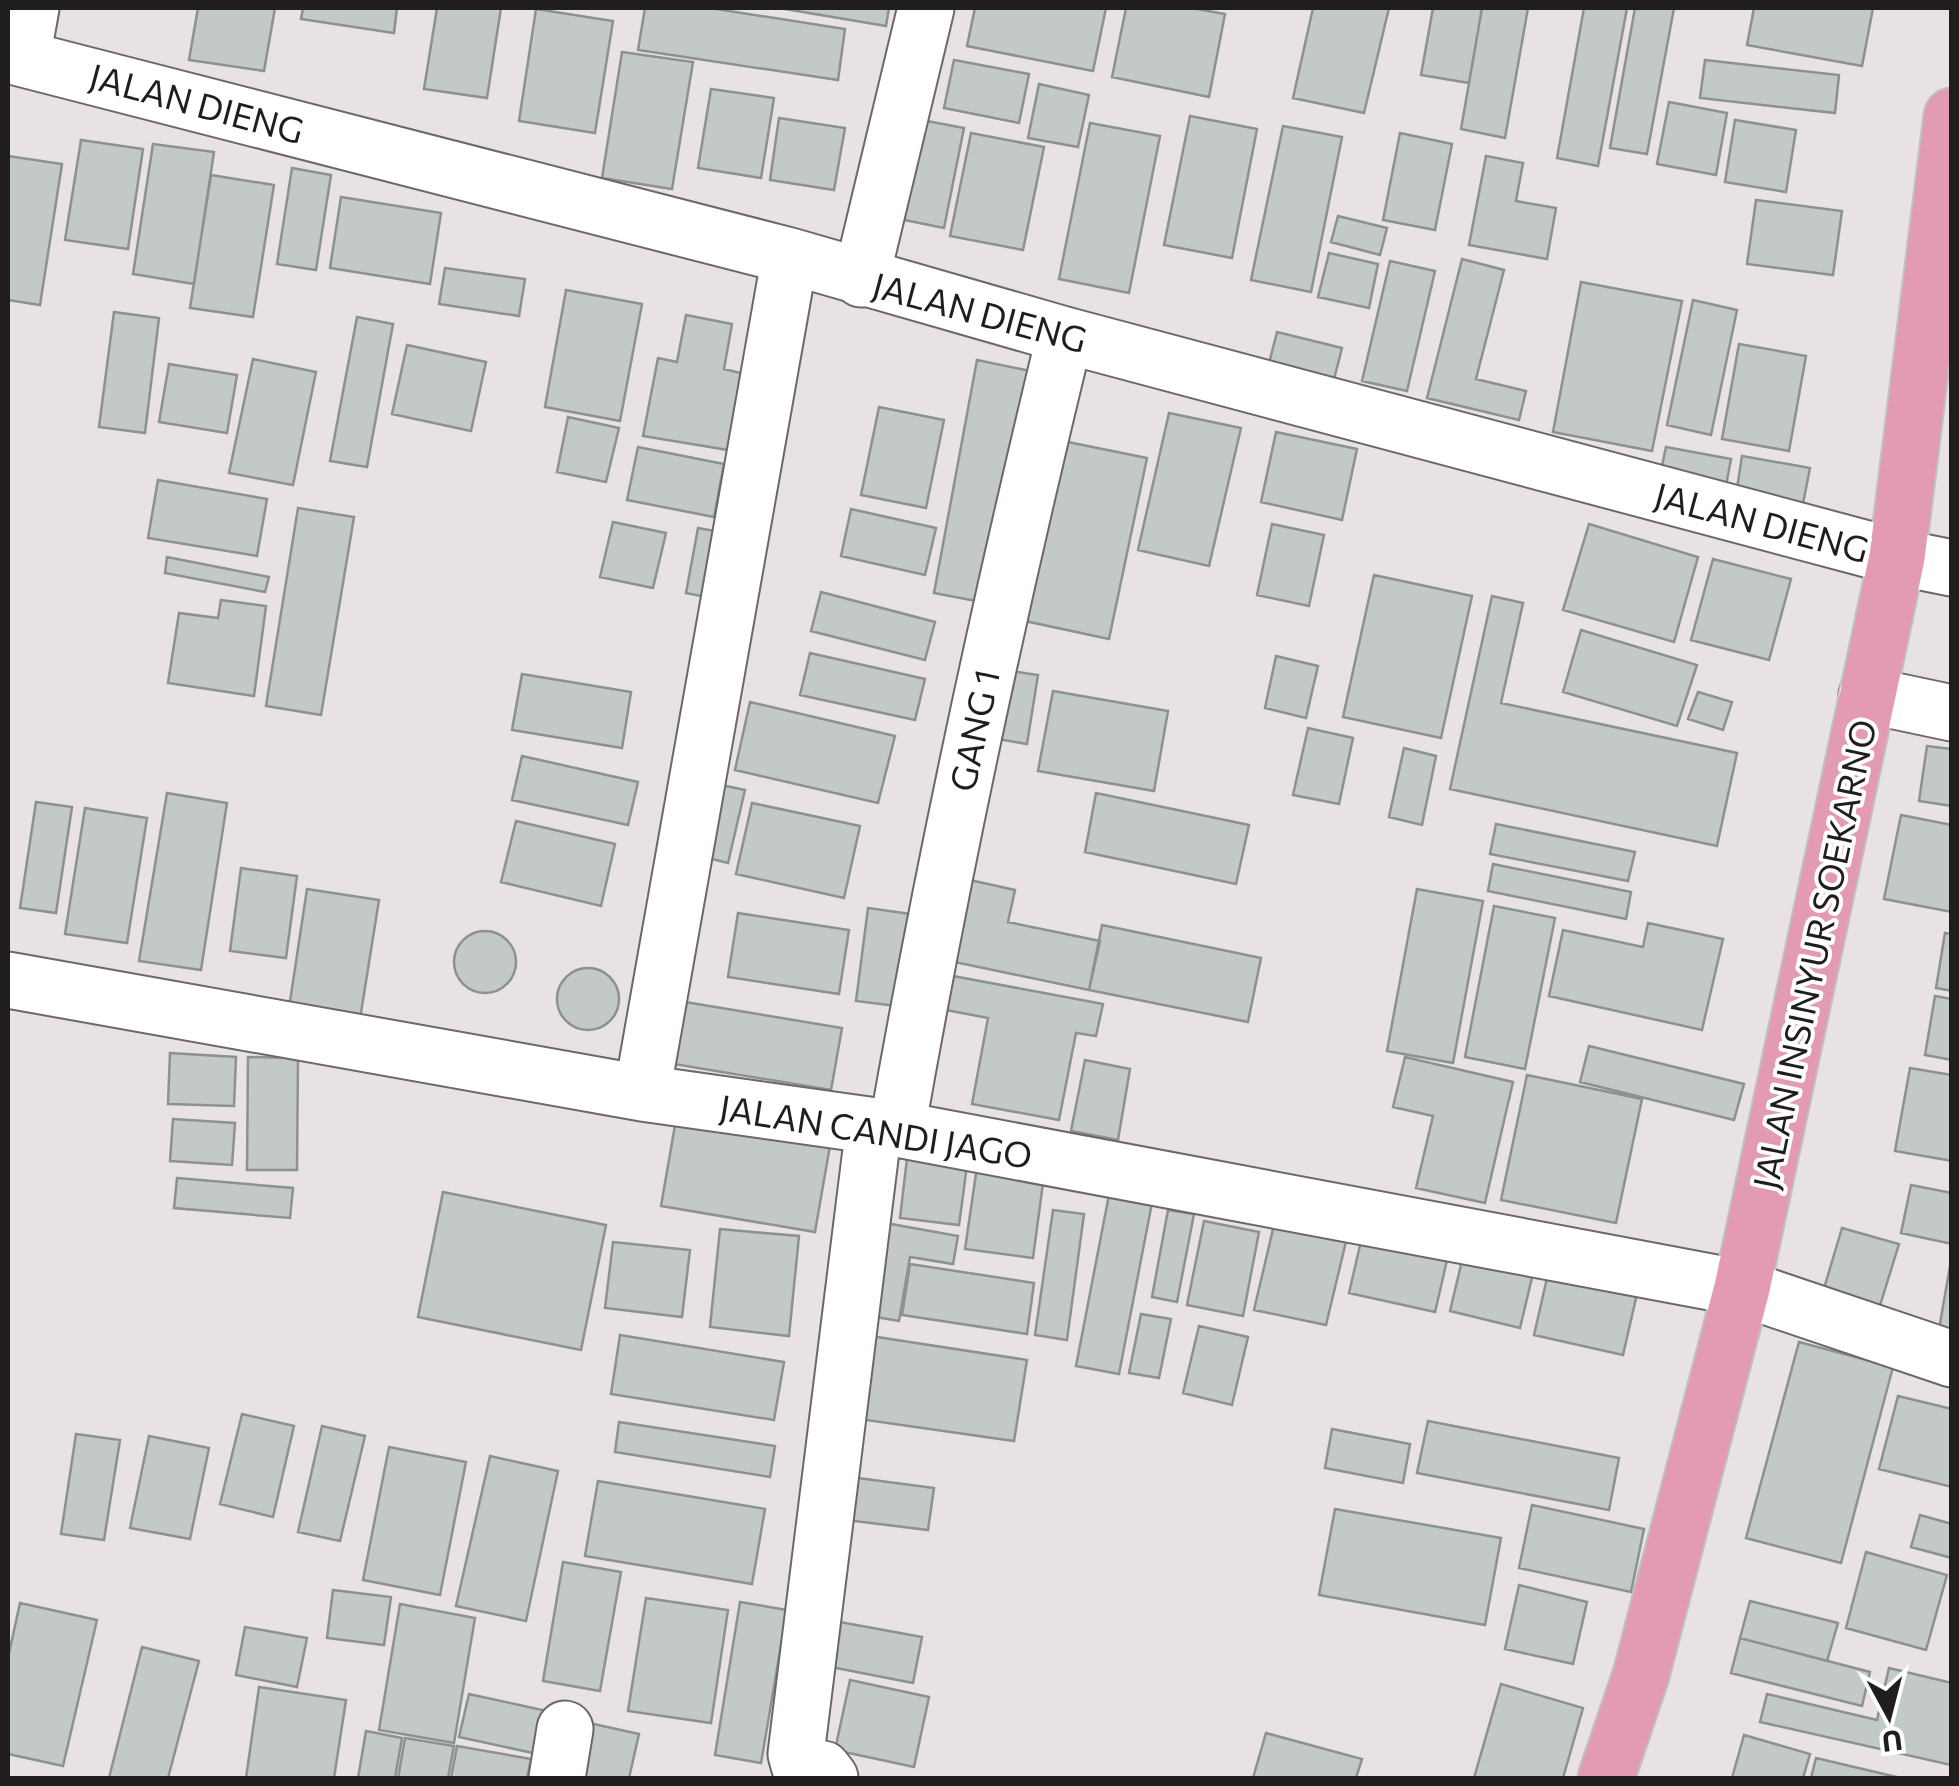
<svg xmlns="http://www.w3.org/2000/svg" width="1959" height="1786" font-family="Commissioner,sans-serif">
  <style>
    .building { fill: #c2c9c8; stroke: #8b9291; stroke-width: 2.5 }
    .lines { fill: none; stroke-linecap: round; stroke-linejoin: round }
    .minor-casing { stroke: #6e6769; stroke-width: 59 }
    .major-casing { stroke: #c1c0c0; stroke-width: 59 }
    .minor { stroke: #fff; stroke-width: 55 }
    .major { stroke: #e39ab3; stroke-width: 55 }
    .labels { text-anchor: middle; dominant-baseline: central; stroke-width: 8; stroke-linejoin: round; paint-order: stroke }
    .street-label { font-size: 35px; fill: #201d1e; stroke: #fff }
  </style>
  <rect width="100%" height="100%" fill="#e9e2e4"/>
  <path class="building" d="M198 8H275L264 71 189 60Z
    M303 8H397L394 33 301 19Z
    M437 8H501L487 98 424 89Z
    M645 8H710L845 29 838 80 638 50Z
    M779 8H889L886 26Z
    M975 8H1106L1093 71 967 46Z
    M1126 8H1192L1225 14 1209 97 1112 77Z
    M1313 8H1389L1364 113 1293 98Z
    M1433 8H1482L1469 83 1421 75Z
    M1482 8H1528L1505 138 1461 129Z
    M1584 8H1627L1598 166 1557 158Z
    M1635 8H1674L1647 154 1610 148Z
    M1754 8H1873L1862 66 1747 45Z
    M536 9 613 21 595 133 519 121Z
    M622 52 693 62 672 189 602 178Z
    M954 60 1029 74 1019 123 944 108Z
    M1705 60 1839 75 1835 113 1700 98Z
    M1039 84 1089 95 1078 147 1028 138Z
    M711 89 774 98 761 178 698 168Z
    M1669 102 1727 113 1716 175 1657 164Z
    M1190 116 1257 129 1232 258 1164 245Z
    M906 117 964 128 944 228 885 216Z
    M779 118 845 128 834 190 770 180Z
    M1735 120 1796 130 1786 192 1725 182Z
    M1090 123 1160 136 1129 293 1059 279Z
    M1283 126 1342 137 1311 292 1251 280Z
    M971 133 1044 147 1023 250 950 236Z
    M1400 133 1452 144 1435 230 1383 220Z
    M81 140 143 149 128 249 65 240Z
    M153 144 214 152 194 284 133 274Z
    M8 156 62 164 40 305 8 300Z
    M1486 156 1523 163 1516 201 1556 208 1547 259 1469 245Z
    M292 168 331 175 316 270 277 264Z
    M211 175 274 185 253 317 190 308Z
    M341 197 441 213 430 284 330 268Z
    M1756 200 1842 211 1833 275 1747 264Z
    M1338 216 1387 228 1380 255 1331 242Z
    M1329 253 1378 264 1369 308 1318 297Z
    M1462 259 1504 270 1476 379 1526 391 1519 420 1427 398Z
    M1390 261 1435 271 1407 391 1362 381Z
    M445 268 525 279 519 316 439 304Z
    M1581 282 1682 301 1652 451 1553 432Z
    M566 290 642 304 620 421 545 407Z
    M1693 300 1737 310 1711 435 1667 425Z
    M114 312 159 318 145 433 99 427Z
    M686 315 732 324 724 369 749 375 734 451 643 436 658 358 677 362Z
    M357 317 393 324 367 467 330 461Z
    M1277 332 1342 348 1331 391 1266 375Z
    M1739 344 1806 356 1789 451 1722 439Z
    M407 345 486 362 471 431 392 414Z
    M253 359 316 372 293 485 229 473Z
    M977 360 1035 372 992 604 934 593Z
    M169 364 237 375 227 433 159 422Z
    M879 407 944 420 926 508 861 495Z
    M1169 413 1241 428 1209 566 1138 550Z
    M568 417 619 428 606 482 557 472Z
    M1276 432 1357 449 1342 520 1261 502Z
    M1043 437 1147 458 1109 639 1006 617Z
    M638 447 724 464 714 517 627 500Z
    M1666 447 1731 459 1723 502 1657 489Z
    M1742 456 1810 468 1800 519 1734 508Z
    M158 480 267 499 257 556 148 538Z
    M298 508 354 517 321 715 266 706Z
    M851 509 936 528 925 575 841 556Z
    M613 522 666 533 653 588 600 577Z
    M1272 524 1324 535 1309 606 1257 595Z
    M1589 524 1698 557 1674 642 1563 610Z
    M698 528 715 531 716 599 686 593Z
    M167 557 269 577 265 592 165 573Z
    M1713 559 1791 579 1769 660 1691 640Z
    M1374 575 1472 596 1441 738 1343 717Z
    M821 592 935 622 925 660 811 631Z
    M1492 596 1523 603 1501 703 1737 753 1717 846 1450 789Z
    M221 600 266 606 254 696 168 683 179 613 218 618Z
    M1581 630 1697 665 1677 726 1563 692Z
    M810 653 925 679 915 720 800 695Z
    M1276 656 1318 666 1306 718 1265 708Z
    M998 669 1038 675 1027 744 986 737Z
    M522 674 631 692 622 748 512 730Z
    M1053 691 1168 711 1154 791 1038 771Z
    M1698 692 1732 702 1723 730 1688 719Z
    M750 702 895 736 878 803 735 770Z
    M1308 728 1353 738 1339 804 1293 795Z
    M1927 746 1952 749V806L1919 801Z
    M1404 748 1436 756 1422 825 1389 817Z
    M522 756 638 782 628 825 512 800Z
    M712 783 745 790 728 863 696 855Z
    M167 793 227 803 201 970 139 961Z
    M1096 793 1249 825 1236 884 1085 852Z
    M36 802 72 807 56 913 20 908Z
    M752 803 860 826 844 898 736 874Z
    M85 808 147 818 127 943 65 934Z
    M1901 815 1952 825V912L1884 899Z
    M516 821 615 844 601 906 501 882Z
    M1496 824 1635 852 1628 881 1490 854Z
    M1493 864 1631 892 1626 919 1488 891Z
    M241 868 297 876 286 958 230 951Z
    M961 878 1015 890 1008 922 1100 941 1089 990 945 960Z
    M307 889 379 900 360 1019 289 1008Z
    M1417 889 1483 901 1453 1063 1387 1051Z
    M1494 906 1555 918 1525 1069 1465 1057Z
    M868 908 925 916 913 1008 856 1001Z
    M738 913 849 930 839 994 728 977Z
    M1648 923 1723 939 1702 1030 1549 996 1563 930 1643 947Z
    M1102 925 1261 958 1248 1022 1089 990Z
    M454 962a31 31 0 1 1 62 0a31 31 0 1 1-62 0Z
    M1945 933 1952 934V991L1936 988Z
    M557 999a31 31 0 1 1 62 0a31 31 0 1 1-62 0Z
    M953 976 1103 1004 1096 1036 1076 1033 1059 1120 972 1104 988 1018 946 1010Z
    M1935 996 1952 999V1060L1925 1055Z
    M673 1000 842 1028 831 1090 662 1062Z
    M1589 1046 1744 1084 1734 1120 1580 1082Z
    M170 1053 236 1057 234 1106 168 1104Z
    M248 1057 298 1058 297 1170H247Z
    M1405 1057 1513 1082 1485 1203 1416 1188 1433 1116 1393 1107Z
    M1085 1060 1130 1069 1118 1140 1071 1131Z
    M1910 1068 1952 1075V1161L1895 1151Z
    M1527 1075 1642 1099 1616 1223 1501 1200Z
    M678 1108 832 1134 815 1232 661 1206Z
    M173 1119 235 1123 232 1165 170 1161Z
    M908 1150 968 1158 959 1225 900 1218Z
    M978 1160 1045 1168 1033 1258 965 1249Z
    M1113 1174 1156 1182 1119 1374 1076 1366Z
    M177 1178 293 1188 290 1218 174 1208Z
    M1911 1185 1952 1193V1244L1901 1233Z
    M443 1192 606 1225 581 1350 418 1317Z
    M1053 1210 1084 1214 1067 1340 1035 1335Z
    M1168 1210 1194 1214 1177 1302 1152 1297Z
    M1277 1212 1349 1229 1326 1325 1254 1310Z
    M869 1220 958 1236 953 1264 910 1257 899 1321 853 1313Z
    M1204 1221 1259 1232 1243 1316 1187 1305Z
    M1365 1224 1451 1243 1435 1312 1349 1293Z
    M1842 1228 1899 1244 1878 1312 1822 1295Z
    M720 1229 799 1236 789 1336 710 1327Z
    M613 1242 690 1250 682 1317 605 1308Z
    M1465 1248 1535 1265 1520 1328 1450 1311Z
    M910 1264 1034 1283 1027 1334 902 1315Z
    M1550 1265 1639 1285 1623 1355 1534 1335Z
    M1950 1266H1952V1338L1938 1335Z
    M1141 1314 1171 1319 1159 1378 1129 1373Z
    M1199 1326 1248 1337 1232 1405 1183 1393Z
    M620 1335 784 1362 774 1420 611 1394Z
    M864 1335 1027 1360 1014 1441 852 1418Z
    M1799 1342 1893 1367 1841 1563 1746 1538Z
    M1898 1396 1952 1409V1487L1879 1469Z
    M242 1414 294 1426 273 1517 220 1504Z
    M1428 1421 1619 1458 1609 1510 1417 1473Z
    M619 1422 775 1446 770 1477 615 1452Z
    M322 1426 365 1436 340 1541 298 1532Z
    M1332 1429 1410 1444 1403 1483 1325 1468Z
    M76 1434 120 1440 104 1540 61 1534Z
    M149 1436 209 1448 190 1539 130 1528Z
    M389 1447 466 1462 440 1595 363 1580Z
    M490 1456 558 1471 526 1621 456 1606Z
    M843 1476 934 1488 928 1530 838 1519Z
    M598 1481 765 1509 752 1584 585 1556Z
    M1532 1505 1644 1529 1631 1592 1519 1568Z
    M1335 1509 1501 1538 1485 1625 1319 1595Z
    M1920 1515 1952 1524V1558L1911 1547Z
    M1866 1552 1947 1575 1926 1650 1846 1628Z
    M563 1562 621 1572 600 1691 543 1681Z
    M1519 1585 1587 1602 1573 1664 1505 1649Z
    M333 1590 391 1597 384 1645 327 1638Z
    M646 1598 728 1610 711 1723 628 1711Z
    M1750 1601 1838 1623 1827 1661 1740 1638Z
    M740 1602 787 1610 761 1763 715 1755Z
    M20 1603 97 1620 63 1766 8 1754V1658Z
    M400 1604 475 1618 454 1743 379 1730Z
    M840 1622 922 1637 913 1683 831 1667Z
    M245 1627 307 1638 297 1687 236 1675Z
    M1740 1638 1870 1672 1862 1706 1731 1673Z
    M142 1647 199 1661 168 1778H109Z
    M1889 1668 1952 1683 1951 1765 1760 1722 1767 1694 1877 1720Z
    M850 1680 929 1697 914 1767 835 1750Z
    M1501 1684 1583 1708 1563 1778H1474Z
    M259 1687 346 1700 334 1778H246Z
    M469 1694 551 1712 542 1755 459 1737Z
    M580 1721 639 1734 629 1778H567Z
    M366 1731 402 1738 395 1778H358Z
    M1266 1733 1362 1759 1356 1778H1253Z
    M1744 1735 1810 1754 1803 1778H1732Z
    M405 1738 454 1746 448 1778H398Z
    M457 1746 531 1759 527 1778H451Z
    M1816 1758 1901 1778H1811Z"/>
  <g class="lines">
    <defs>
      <path id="minor" d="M8 55 790 256 1065 335 1897 557 1952 568
        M22 58 31 8
        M861 279 926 8
        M1867 695 1952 713
        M8 980 642 1093 897 1129 1742 1288 1952 1359
        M642 1093 790 256
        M897 1129C944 862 1001 598 1065 335
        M557 1778 565 1729
        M830 1778 823 1769 799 1765 796 1754 874 1126"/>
      <path id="major" d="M1606 1778 1641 1675 1742 1288 1897 557 1952 116"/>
    </defs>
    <use href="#minor" class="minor-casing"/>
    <use href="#major" class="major-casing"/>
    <use href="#minor" class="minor"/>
    <use href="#major" class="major"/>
  </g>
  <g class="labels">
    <g class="street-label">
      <text transform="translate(197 102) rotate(15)">JALAN DIENG</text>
      <text transform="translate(980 311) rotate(15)">JALAN DIENG</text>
      <text transform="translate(1762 521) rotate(15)">JALAN DIENG</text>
      <text transform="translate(973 730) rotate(-78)">GANG 1</text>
      <text transform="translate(1813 954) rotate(-78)">JALAN INSINYUR SOEKARNO</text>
      <text transform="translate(876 1130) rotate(9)">JALAN CANDI JAGO</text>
    </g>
  </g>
  <rect width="1959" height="1786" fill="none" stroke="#201d1e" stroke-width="20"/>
  <g transform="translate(1889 1716) rotate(173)" stroke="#ffffff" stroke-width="8" paint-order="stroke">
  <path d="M0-8L18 38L0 25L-18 38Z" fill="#201d1e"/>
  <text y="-15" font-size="28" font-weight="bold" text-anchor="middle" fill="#201d1e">U</text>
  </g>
</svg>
